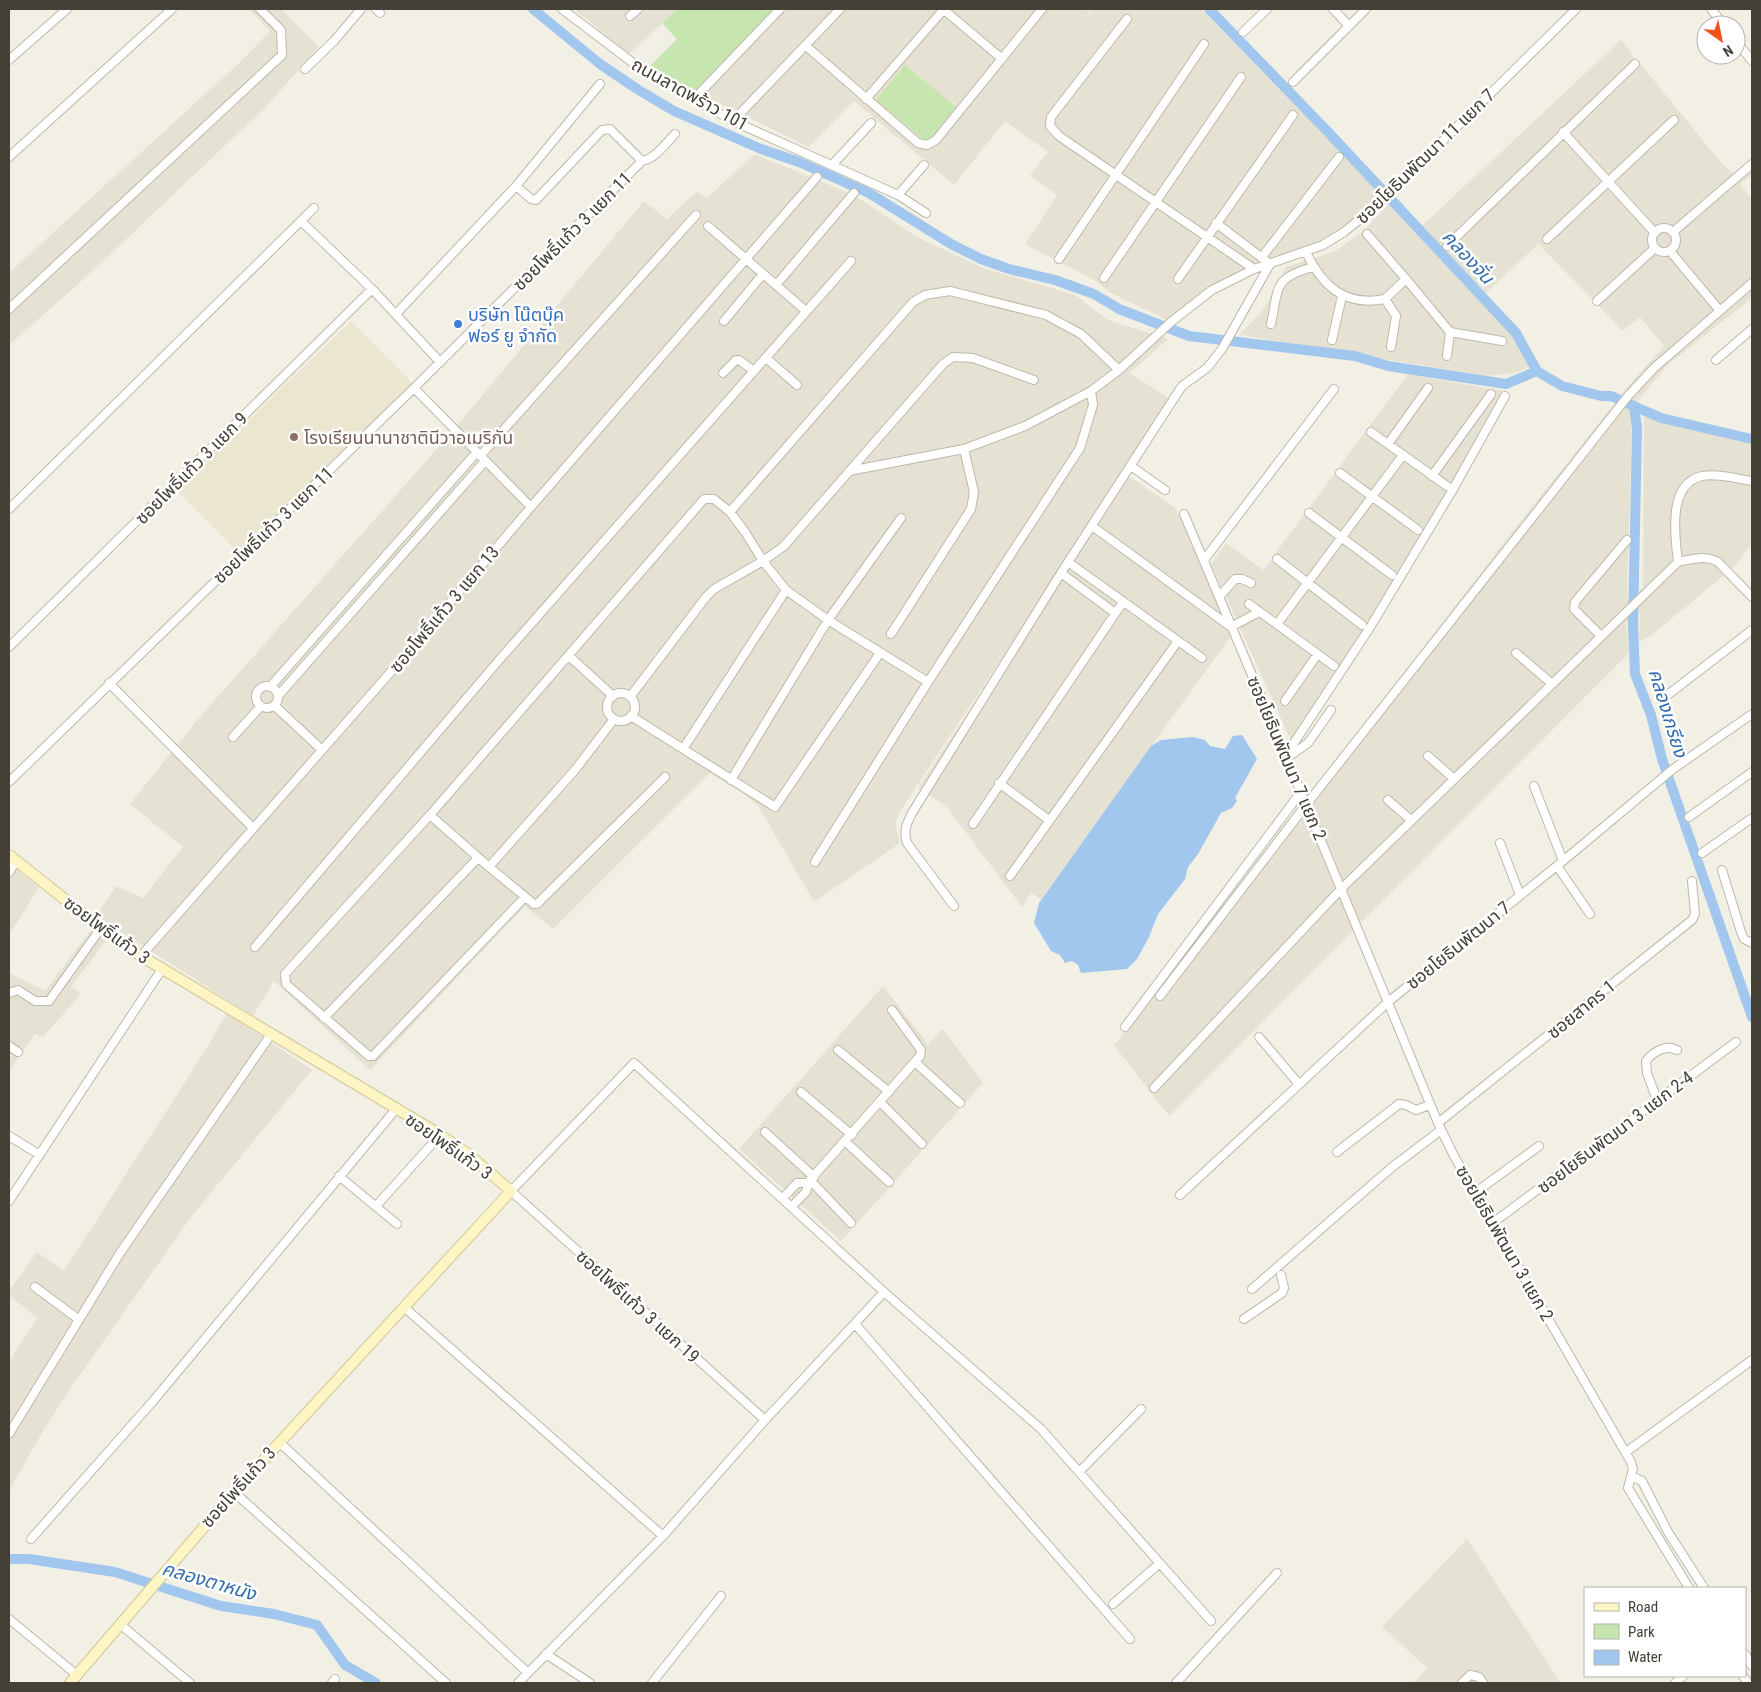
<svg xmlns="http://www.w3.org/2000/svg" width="1761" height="1692" font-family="'Roboto Condensed','Noto Sans Thai',sans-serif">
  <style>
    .residential { fill: #e6e2d3 }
    .education { fill: #ebe6cf }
    .green { fill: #c7e5af }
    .water { fill: #a2c7ee }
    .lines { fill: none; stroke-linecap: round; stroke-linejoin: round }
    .canal { stroke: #a2c7ee; stroke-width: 10 }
    .street-casing { stroke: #bdb8a8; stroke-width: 10 }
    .secondary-casing { stroke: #d1c796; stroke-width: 12 }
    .street { stroke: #fff; stroke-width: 8 }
    .secondary { stroke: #fdf5c4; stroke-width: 10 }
    .shop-dot { fill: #3f7fe0; stroke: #fff; stroke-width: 2 }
    .education-dot { fill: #8d6e63; stroke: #fff; stroke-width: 2 }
    .labels { text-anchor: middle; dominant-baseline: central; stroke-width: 5; stroke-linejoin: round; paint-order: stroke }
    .street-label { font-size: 18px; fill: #444035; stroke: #fff }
    .shop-label { font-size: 18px; fill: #366cbe; stroke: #fff; text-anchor: start }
    .education-label { font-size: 18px; fill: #785e54; stroke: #fff; text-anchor: start }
    .water-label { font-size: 19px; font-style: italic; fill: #326cac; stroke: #fff }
  </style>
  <rect width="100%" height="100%" fill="#f2efe5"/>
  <path class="residential" d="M249 9H281L319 47 265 108 85 278 9 345V273L239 63 270 31Z
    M574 9H678L629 54Z
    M786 9H1092L1080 25 1094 9H1201L1383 195 1338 232 1320 243 1258 265 1169 321 1111 293 1094 280 1025 244 1057 195 1030 175 1048 152 1005 121 954 185 854 101 809 147 702 95Z
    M1621 40 1718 159 1733 174 1752 160V175L1740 184 1752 199V298L1670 363 1638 400 1632 418 1627 600 1643 588 1644 417 1752 441V543L1735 566 1652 635 1639 642 1640 613 1626 623 1629 653 1169 1116 1114 1045 1280 831 1318 784 1512 532 1629 385 1664 346 1640 317 1623 331 1538 244 1486 293 1422 226Z
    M755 154 854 195 915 236 983 268 1075 295 1108 320 1168 339 1130 373 1173 401 900 811 895 824 900 843 814 902 759 807 743 793 710 773 553 929 525 906 370 1070 274 981 253 1016 96 916 116 886 143 898 183 847 130 804 198 719 451 433 644 201 667 219 697 191 707 198Z
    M1389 204 1418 231 1513 337 1529 367 1515 373 1487 376 1239 335 1263 310 1286 267 1335 251 1360 234Z
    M1408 374 1503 391 1483 430 1369 629 1293 745 1211 564 1226 543 1263 570Z
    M1126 474 1176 509 1235 635 1228 640 1041 899 1031 893 1022 907 946 806 918 788Z
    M9 863 39 888 9 935Z
    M90 931 106 941 71 987 81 994 43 1037 35 1034 9 1071V973L45 991Z
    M883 986 928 1044 943 1029 983 1083 841 1241 739 1149Z
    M227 1013 312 1070 191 1217 73 1385 43 1431 9 1491V1362L37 1318 9 1295V1291L37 1252 64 1271 203 1054Z
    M1467 1539 1561 1683H1413L1427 1668 1382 1627Z"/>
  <path class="education" d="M351 321 413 384 239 553 176 490Z"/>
  <path class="green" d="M678 9H777L697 93 650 66 677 39 662 23Z
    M905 65 956 107 927 142 876 100Z"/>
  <path class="water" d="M1242 735 1257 759 1235 798 1237 801 1232 808 1221 813 1198 854 1188 867 1185 879 1158 914 1149 937 1137 959 1127 969 1081 973 1078 965 1072 961 1065 963 1060 955 1051 951 1034 923 1039 903 1151 746 1161 740 1193 737 1205 740 1210 746 1225 749 1233 736Z"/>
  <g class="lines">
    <path class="canal" d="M533 9 600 64 637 89 674 111 761 149 799 162 869 193 951 244 981 259 1009 269 1055 280 1094 294 1119 309 1189 336 1355 356 1388 366 1506 384 1537 371
      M1209 9 1329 133 1516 333 1537 371 1562 386 1601 396H1611L1661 418 1752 439
      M1634 406 1637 429 1633 625 1635 674 1651 715 1662 759 1752 1017
      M9 1559H29L115 1572 221 1606 274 1614 317 1625 345 1665 376 1683"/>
    <defs>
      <path id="street" d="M376 9 380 13
        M562 9 645 72 733 121 898 195 926 213
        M943 9 1001 58
        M1333 9 1349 26
        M1711 9 1724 25
        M630 16 638 9
        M1127 19 1051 117 1050 126 1059 136 1254 269
        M1243 32 1267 9
        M1736 41 1752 61
        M806 46 918 143 927 145 936 140 1042 9
        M9 60 67 9
        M305 69 334 41 361 9
        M1293 82 1366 9
        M694 99 780 9
        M866 99 944 9
        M733 121 840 9
        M1563 132 1655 233
        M9 157 172 9
        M642 161C656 158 665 144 675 134
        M833 164 871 123
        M516 186 600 84
        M898 195 924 165
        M302 222 372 289 440 362
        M708 226 806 311
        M1652 240a12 12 0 1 1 24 0a12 12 0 1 1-24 0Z
        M1673 232 1752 164
        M1367 234 1406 279
        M1547 239 1674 120
        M1447 246 1635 64
        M1670 251 1720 311
        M1306 252C1322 286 1345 307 1385 299L1396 316 1391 347
        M1262 257 1339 157
        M1059 259 1204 44
        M1104 278 1241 77
        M1178 279 1293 115
        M776 285 854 193
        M1385 299 1406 279 1450 332 1447 356
        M1597 301 1655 248
        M9 309 282 55 281 30 260 9
        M396 314 516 186 531 199 536 200 602 130 610 129 642 161
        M724 321 763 274
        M1271 324C1279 287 1273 278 1313 267
        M1450 332 1502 341
        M1332 340 1342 296
        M766 358 797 385
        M1716 360 1752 329
        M723 373 736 360H739L754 371
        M414 388 531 507
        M1371 432 1447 486
        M1388 444 1428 388
        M480 456 696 215
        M1131 466 1165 490
        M849 471 964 449 1025 426 1091 391 1119 370 1171 322 1212 290 1254 269 1323 245 1344 232 1380 203 1576 9
        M1340 473 1418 530
        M1432 476 1491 394
        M9 509 314 208
        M730 512 913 302 925 295 950 291 1046 315 1081 334 1119 370
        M1309 513 1392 575
        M1184 514 1268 713 1438 1123 1454 1156 1631 1462 1633 1469 1628 1488 1689 1588
        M1092 526 1231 627 1259 612
        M1277 559 1362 625
        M1204 560 1334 389
        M1068 562 1202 658
        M1678 562C1675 536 1667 484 1702 476 1718 473 1737 479 1752 481
        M1061 573 1115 613
        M1219 597 1235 579H1242L1251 583
        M1249 604 1334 666
        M1277 624 1403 455
        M891 634 971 509 974 492 964 449
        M1600 635 1574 609 1575 602 1627 540
        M9 647 372 289
        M1516 653 1551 683
        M569 656 613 696
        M109 683 253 828
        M256 697a11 11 0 1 1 22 0a11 11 0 1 1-22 0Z
        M270 687 476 453
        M607 707a14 14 0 1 1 28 0a14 14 0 1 1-28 0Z
        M278 696 485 461
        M630 697 706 597 714 589 763 561 784 546 943 364 953 357 973 358 1034 380
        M1661 700 1752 630
        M1285 701 1317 655
        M275 706 322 750
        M631 716 775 807 880 653
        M233 737 261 706
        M683 749 786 590
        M1286 755 1369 629 1452 491 1505 396
        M1428 756 1453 778
        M1287 758 1308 743 1331 710
        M731 780 828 620 901 518
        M9 782 414 388 642 161
        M999 783 1049 820
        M1534 786 1563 861
        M1388 800 1411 820
        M430 815 489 867 534 904H537L665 777
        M1689 817 1752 772
        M973 824 1123 602
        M1500 843 1520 895
        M1702 853 1752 818
        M815 862 928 682 1080 448 1093 405 1091 391
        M1557 866 1590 914
        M489 867 575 770 614 719
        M1722 870 1741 932 1744 939 1752 943
        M9 872 16 861
        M1010 876 1178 641
        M525 897 373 1056H369L286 984 285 974 430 815 704 499H714L730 512 745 532 763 561 786 590 828 620 928 682
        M954 906 907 843C903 831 907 823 912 813L1061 573 1182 386 1207 368 1222 349 1270 264 1216 223
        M255 947 500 659 851 261
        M141 956 403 658 531 507 817 177
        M9 993 18 990 35 1001H49L101 928
        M1160 996 1306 805 1628 396 1654 368 1752 283
        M324 1018 478 858
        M1125 1027 1301 792
        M1259 1037 1298 1083
        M9 1046 18 1052
        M838 1050 889 1092
        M915 1062 960 1103
        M1154 1088 1341 889 1678 562C1692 559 1704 555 1718 562L1752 597
        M801 1092 852 1135
        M1657 1100 1647 1073 1646 1061C1653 1052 1666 1044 1677 1050
        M880 1102 922 1144
        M1438 1123 1692 920 1695 914 1692 881
        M765 1132 814 1177
        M9 1136 40 1155
        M846 1142 889 1182
        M1337 1152 1399 1104 1406 1105 1416 1110 1430 1105
        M339 1176 397 1224
        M810 1180 851 1223
        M1476 1192 1539 1146
        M1180 1195 1388 1002 1563 861 1673 769 1752 714
        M783 1198 797 1183H808
        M9 1201 162 969
        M377 1205 440 1135
        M792 1206 806 1192 810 1180 920 1056 921 1050 892 1010
        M1494 1222 1736 1042
        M35 1287 78 1319
        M1252 1289 1391 1168 1441 1130
        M404 1307 663 1536
        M1244 1319 1282 1293 1284 1288 1281 1275
        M855 1324 1130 1639
        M765 1420 511 1191 634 1063 884 1292 1041 1429 1211 1621
        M9 1434 120 1253 272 1033
        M279 1442 528 1673
        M1626 1452 1752 1360
        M1079 1472 1141 1409
        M1631 1476 1642 1481 1668 1532 1704 1588
        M234 1492 446 1683
        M31 1539 154 1400 396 1109
        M1113 1604 1160 1563
        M9 1619 77 1675
        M120 1624 190 1683
        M546 1654 590 1683
        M1745 1654 1752 1666
        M1743 1676 1748 1683
        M332 1683 335 1679
        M518 1683 663 1536 765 1420 884 1292
        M652 1683 721 1596
        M1176 1683 1277 1573
        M1462 1683 1470 1675 1479 1677 1483 1683
        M1675 1683 1683 1676"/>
      <path id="secondary" d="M9 855 101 928 141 956 434 1131 468 1154 511 1191 234 1492 70 1683"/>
    </defs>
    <use href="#street" class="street-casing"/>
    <use href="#secondary" class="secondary-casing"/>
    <use href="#street" class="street"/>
    <use href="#secondary" class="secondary"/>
  </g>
  <circle class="shop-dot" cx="458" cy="324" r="5"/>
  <circle class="education-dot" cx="294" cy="437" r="5"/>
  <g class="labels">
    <g class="street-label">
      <text transform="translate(690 94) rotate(29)">ถนนลาดพร้าว 101</text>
      <text transform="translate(1425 156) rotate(-44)">ซอยโยธินพัฒนา 11 แยก 7</text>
      <text transform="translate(572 231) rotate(-45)">ซอยโพธิ์แก้ว 3 แยก 11</text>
      <text transform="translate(191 468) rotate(-45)">ซอยโพธิ์แก้ว 3 แยก 9</text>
      <text transform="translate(273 525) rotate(-44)">ซอยโพธิ์แก้ว 3 แยก 11</text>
      <text transform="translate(444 609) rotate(-50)">ซอยโพธิ์แก้ว 3 แยก 13</text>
      <text transform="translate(1287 758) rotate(67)">ซอยโยธินพัฒนา 7 แยก 2</text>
      <text transform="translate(107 930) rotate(36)">ซอยโพธิ์แก้ว 3</text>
      <text transform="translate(1458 945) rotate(-39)">ซอยโยธินพัฒนา 7</text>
      <text transform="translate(1581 1009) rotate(-39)">ซอยสาคร 1</text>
      <text transform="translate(1615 1132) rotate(-37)">ซอยโยธินพัฒนา 3 แยก 2-4</text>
      <text transform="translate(449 1146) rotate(35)">ซอยโพธิ์แก้ว 3</text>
      <text transform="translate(1505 1243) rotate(60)">ซอยโยธินพัฒนา 3 แยก 2</text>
      <text transform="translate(638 1306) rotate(42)">ซอยโพธิ์แก้ว 3 แยก 19</text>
      <text transform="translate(238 1487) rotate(-48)">ซอยโพธิ์แก้ว 3</text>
    </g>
    <g class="shop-label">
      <text x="468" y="314">บริษัท โน๊ตบุ๊ค<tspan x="468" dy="21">ฟอร์ ยู จำกัด</tspan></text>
    </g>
    <g class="education-label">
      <text x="304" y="437">โรงเรียนนานาชาตินีวาอเมริกัน</text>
    </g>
    <g class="water-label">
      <text transform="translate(1468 257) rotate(47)">คลองจั่น</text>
      <text transform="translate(1668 713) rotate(73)">คลองเกรียง</text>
      <text transform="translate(209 1581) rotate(16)">คลองตาหนัง</text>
    </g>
  </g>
  <rect width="1761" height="1692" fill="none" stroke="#444035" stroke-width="20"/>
  <rect x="1584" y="1587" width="162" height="90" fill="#ffffff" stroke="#b4b3ae"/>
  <rect x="1594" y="1603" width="25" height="8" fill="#fdf5c4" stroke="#b4b3ae"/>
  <text x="1628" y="1612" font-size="15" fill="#444035">Road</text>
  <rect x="1594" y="1624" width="25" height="15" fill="#c7e5af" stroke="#b4b3ae"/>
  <text x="1628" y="1637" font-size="15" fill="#444035">Park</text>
  <rect x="1594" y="1650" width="25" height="15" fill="#a2c7ee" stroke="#b4b3ae"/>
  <text x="1628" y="1662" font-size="15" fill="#444035">Water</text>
  <g transform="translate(1721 40) rotate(147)"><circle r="24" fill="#ffffff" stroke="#b4b3ae"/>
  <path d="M0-4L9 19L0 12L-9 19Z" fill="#f3511b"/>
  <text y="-8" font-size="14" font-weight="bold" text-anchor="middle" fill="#444035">N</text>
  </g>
</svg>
